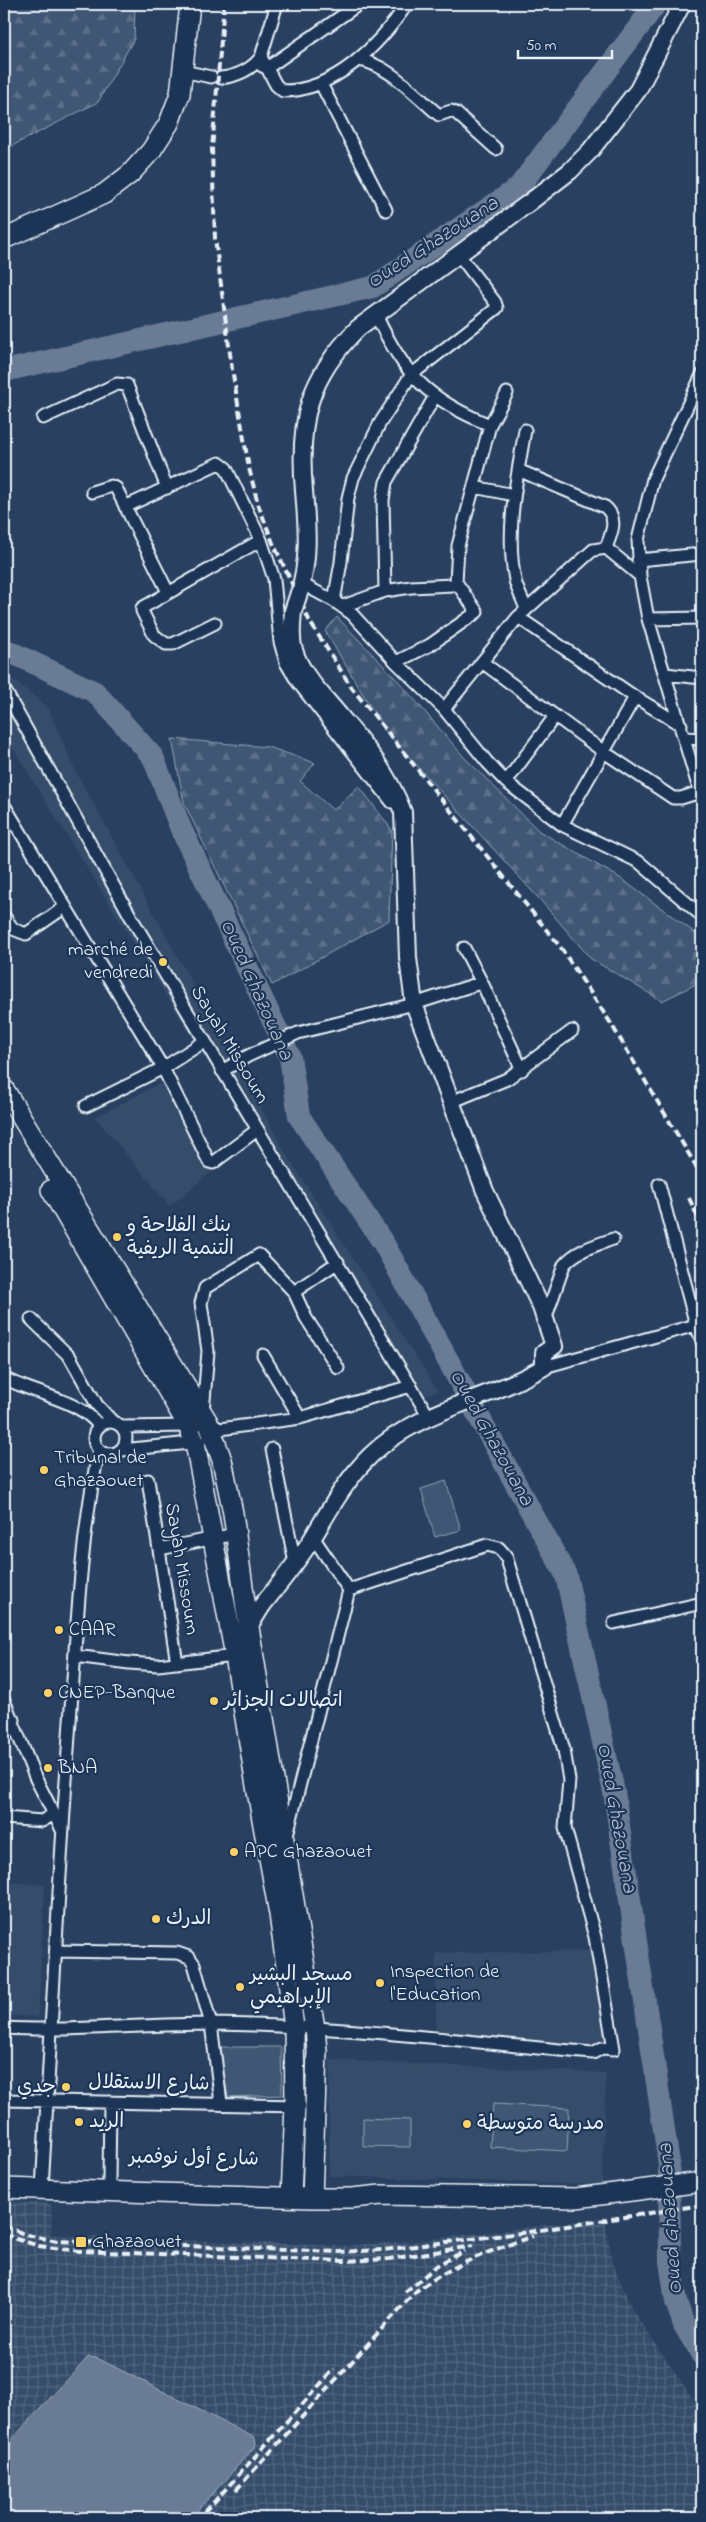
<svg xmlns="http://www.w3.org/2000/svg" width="706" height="2522" font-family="'Indie Flower','Playpen Sans Arabic',sans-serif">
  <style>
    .built { fill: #364d6b }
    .industrial { fill: url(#industrial-grid) }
    .forest { fill: url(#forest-firs); stroke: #94a4b6 }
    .park { fill: #415774; stroke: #94a4b6 }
    .water { fill: #6b7c95; stroke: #9dabbd }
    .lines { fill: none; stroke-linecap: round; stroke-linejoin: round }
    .river { stroke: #6b7c95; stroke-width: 22 }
    .street-casing { stroke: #e8f1f8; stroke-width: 15 }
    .secondary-casing { stroke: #e8f1f8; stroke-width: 20 }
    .primary-casing { stroke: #e8f1f8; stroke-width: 22 }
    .street { stroke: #1d3557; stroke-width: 11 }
    .secondary { stroke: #1d3557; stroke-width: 16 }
    .primary { stroke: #1d3557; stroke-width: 19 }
    .rail { stroke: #e8f1f8; stroke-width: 4; stroke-dasharray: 8 4; stroke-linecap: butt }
    .secondary-bridge-casing { stroke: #e8f1f8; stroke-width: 20; stroke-linecap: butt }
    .secondary-bridge { stroke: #1d3557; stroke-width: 16 }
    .poi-dot { fill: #ffd166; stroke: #1d3557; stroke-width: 2 }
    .labels { text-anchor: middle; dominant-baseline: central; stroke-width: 4.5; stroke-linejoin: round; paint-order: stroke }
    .poi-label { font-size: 20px; fill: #e8f1f8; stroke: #1d3557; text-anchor: start }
    .street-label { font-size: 20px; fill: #e8f1f8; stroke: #1d3557 }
    .water-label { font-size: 21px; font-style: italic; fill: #b6c2d0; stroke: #1d3557 }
  </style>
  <defs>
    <pattern id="industrial-grid" width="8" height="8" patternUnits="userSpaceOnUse" patternTransform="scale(1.25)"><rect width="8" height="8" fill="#364d6b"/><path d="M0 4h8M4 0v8" fill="none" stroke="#536781"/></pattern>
    <pattern id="forest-firs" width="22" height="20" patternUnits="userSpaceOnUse" patternTransform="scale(1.25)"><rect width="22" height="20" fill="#415774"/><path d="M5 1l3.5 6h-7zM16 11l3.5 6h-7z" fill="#5c7089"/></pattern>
  </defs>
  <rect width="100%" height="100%" fill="#294061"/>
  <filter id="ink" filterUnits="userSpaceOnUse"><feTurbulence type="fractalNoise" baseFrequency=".02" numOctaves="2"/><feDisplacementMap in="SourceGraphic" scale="10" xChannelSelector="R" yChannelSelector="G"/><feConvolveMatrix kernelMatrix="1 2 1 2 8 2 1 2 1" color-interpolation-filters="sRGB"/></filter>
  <g filter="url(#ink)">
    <path class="built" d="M4 672 48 708 75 770 286 1154 438 1391 416 1397 4 734Z
      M163 1082 216 1168 170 1206 95 1117Z
      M4 1882 45 1885 38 2017 4 2015Z
      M591 1951 607 2048 436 2036V1953Z
      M330 2060 606 2073 602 2185 329 2176Z"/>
    <path class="industrial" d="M4 2202 49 2203 52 2207 51 2235 342 2246 415 2241 604 2218 614 2266 632 2309 702 2412V2518H191L250 2452 256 2445 255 2439 97 2358 84 2359 4 2448Z"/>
    <path class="forest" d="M4 4H135L134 39 98 102 4 150Z
      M337 617 401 684 464 757 539 831 620 878 698 935 702 939V981L662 1001 591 959 542 902 385 731 325 631Z
      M172 739 268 747 315 763 300 781 333 810 359 786 392 830 389 920 272 985 184 803Z"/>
    <path class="park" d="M446 1481 461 1530 435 1537 421 1489Z
      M219 2047H281L282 2095 228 2097Z
      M493 2104 569 2108 567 2151 490 2147Z
      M363 2118 410 2120V2147L363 2146Z"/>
    <path class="water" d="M88 2357 97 2358 255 2438 256 2445 250 2452 191 2518H4V2448Z"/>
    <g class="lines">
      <path class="river" d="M4 371 373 287 518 188 656 4
        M4 649 95 692 153 757 181 829 290 1057 299 1116 384 1244 566 1575 614 1792 669 2164 670 2261 676 2302 684 2325 702 2355"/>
      <defs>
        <path id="street" d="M261 57 276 85 283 91C335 91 380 44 407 4
          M358 60C387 63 416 96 439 115L451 111 456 113 496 149
          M262 66 267 68 359 4
          M183 71 211 77
          M221 78C237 76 251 70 261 57L277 4
          M321 84 386 210
          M376 315C404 375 428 400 490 425
          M702 375 653 479 638 540 640 576 648 619 702 799
          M43 418 117 384 127 385 167 488
          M525 430C517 478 505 531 515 580 517 590 523 600 526 609
          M518 470 605 507C619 519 611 534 606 548
          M474 487 514 495
          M92 492 111 486 116 488 168 592
          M125 507 219 463 226 468 261 540 274 579 280 642 286 663 297 681 392 802
          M638 560 702 554
          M302 584 334 601 352 614 396 662 444 709 487 762 506 782 562 825 639 862 702 916
          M385 591 383 500 386 482 435 396
          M334 601 341 562 348 498 353 478 380 423 411 375 497 308 495 302 459 255
          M343 606 385 591 411 587 453 585 456 582 458 546 490 425 507 393
          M518 617 635 697 681 725
          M648 619 702 618
          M215 623 173 644H166L154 635 142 611V608L261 540
          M396 662 430 645 477 612 456 582
          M482 662 604 752 673 798H681L700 792
          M665 674 702 678
          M4 689 131 917 429 1417
          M444 709 518 617 593 550 606 548 640 576
          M685 738 702 739
          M506 782 555 716
          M4 805 163 1068 209 1162 213 1163 257 1130
          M562 825 635 697
          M4 916 13 929 26 934 65 907
          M464 948 482 983
          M222 1071 248 1056 298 1033 414 1004 480 983 483 985 522 1070
          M451 1102 507 1079 572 1031
          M86 1106 163 1068 205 1041
          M659 1184 696 1325
          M31 1319 70 1357 97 1405 113 1422
          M547 1320 546 1317 564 1265C576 1250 597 1245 613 1239
          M263 1355 300 1418
          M544 1367 696 1325 702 1341
          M338 1368 306 1318 294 1292 338 1262
          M4 1378C31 1393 81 1400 99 1426
          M203 1413 208 1351 201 1303 205 1288 259 1255 294 1292
          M94 1438a16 16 0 1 1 32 0a16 16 0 1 1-32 0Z
          M123 1427 188 1426 208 1422 220 1429 300 1418 411 1386
          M272 1449 295 1563
          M122 1450 200 1442
          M148 1480 177 1663
          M159 1549 236 1534
          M614 1623 702 1603
          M75 1656 129 1663 158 1665 235 1656
          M4 1700 35 1777 62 1830
          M4 1736 14 1720
          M4 1818 42 1821 54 1814
          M287 1835 349 1590 313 1537
          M56 1951 177 1953 189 1957 194 1964 211 2024 221 2103
          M4 2028C73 2032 142 2024 212 2024 339 2025 466 2042 593 2053L602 2048 614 2049 595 1937 565 1828 569 1780 564 1750 506 1556 499 1548 487 1545 349 1590
          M4 2100 300 2106
          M109 2180 110 2102
          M42 2189C51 2033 59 1877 70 1721 77 1631 80 1538 99 1450"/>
        <path id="secondary" d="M299 593C310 558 307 527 304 491 298 421 308 378 358 328L530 202 570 171 590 151 638 90 682 4
          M243 1629C253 1624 257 1612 264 1603 281 1582 298 1561 312 1539 330 1509 346 1479 371 1455 419 1409 489 1400 544 1367V1353L554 1346 541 1307 485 1191 414 1004 408 958 403 812C389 775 366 746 340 716 324 696 301 675 294 650 290 638 292 624 293 611"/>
        <path id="primary" d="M4 239 104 194 130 174 151 151 169 123 180 94 190 4
          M4 1089 208 1422 222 1460 233 1513 246 1609 315 2028 317 2051 312 2198
          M51 1190 188 1426 195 1443 235 1656 256 1786 279 1914 294 2027 295 2105 291 2197
          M4 2188 312 2198H352L381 2195 576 2198 702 2182"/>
      </defs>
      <use href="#street" class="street-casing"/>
      <use href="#secondary" class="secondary-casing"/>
      <use href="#primary" class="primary-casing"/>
      <use href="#street" class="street"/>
      <use href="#secondary" class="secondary"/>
      <use href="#primary" class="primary"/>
      <path class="rail" d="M224 4 212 149 215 239 232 369 249 468 258 504 273 543 310 622 352 688 561 948 610 1022 702 1176
        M689 1198 702 1226
        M4 2226 27 2235 57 2241 337 2252 383 2250 528 2232 702 2205
        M4 2235 39 2246 79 2251 343 2261 389 2259 473 2246
        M405 2292 439 2264 465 2251
        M236 2490 415 2292C453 2264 488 2252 533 2236
        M205 2512 334 2369"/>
      <defs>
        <path id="secondary-bridge" d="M293 611 299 593"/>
      </defs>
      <use href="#secondary-bridge" class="secondary-bridge-casing"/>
      <use href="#secondary-bridge" class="secondary-bridge"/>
    </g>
  </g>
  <g class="poi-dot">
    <circle cx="163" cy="962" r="5"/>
    <circle cx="117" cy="1237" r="5"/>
    <circle cx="44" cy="1470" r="5"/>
    <circle cx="59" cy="1630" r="5"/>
    <circle cx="48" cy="1693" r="5"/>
    <circle cx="214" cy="1701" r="5"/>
    <circle cx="48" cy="1768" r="5"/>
    <circle cx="234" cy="1852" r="5"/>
    <circle cx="156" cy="1919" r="5"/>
    <circle cx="380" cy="1983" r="5"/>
    <circle cx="240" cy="1987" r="5"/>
    <circle cx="66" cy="2087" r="5"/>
    <circle cx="79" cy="2122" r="5"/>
    <circle cx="467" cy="2124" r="5"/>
    <rect x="75" y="2236" width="12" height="12" rx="2.5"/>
  </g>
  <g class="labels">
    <g class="poi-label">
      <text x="153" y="950" text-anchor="end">marché de<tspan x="153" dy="23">vendredi</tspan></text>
      <text x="127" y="1226">بنك الفلاحة و<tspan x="127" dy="23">التنمية الريفية</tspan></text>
      <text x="54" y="1458">Tribunal de<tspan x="54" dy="23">Ghazaouet</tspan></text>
      <text x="69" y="1630">CAAR</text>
      <text x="58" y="1693">CNEP-Banque</text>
      <text x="224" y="1701">اتصالات الجزائر</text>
      <text x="58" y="1768">BNA</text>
      <text x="244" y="1852">APC Ghazaouet</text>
      <text x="166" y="1919">الدرك</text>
      <text x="390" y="1972">Inspection de<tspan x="390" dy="23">l'Education</tspan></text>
      <text x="250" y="1975">مسجد البشير<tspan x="250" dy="23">الإبراهيمي</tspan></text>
      <text x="56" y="2087" text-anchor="end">جدي</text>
      <text x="89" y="2122">الريد</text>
      <text x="477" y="2124">مدرسة متوسطة</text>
      <text x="92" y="2242">Ghazaouet</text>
    </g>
    <g class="street-label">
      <text transform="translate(229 1045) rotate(59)">Sayah Missoum</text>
      <text transform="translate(181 1569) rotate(81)">Sayah Missoum</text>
      <text transform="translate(149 2084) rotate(1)">شارع الاستقلال</text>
      <text transform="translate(194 2159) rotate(1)">شارع أول نوفمبر</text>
    </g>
    <g class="water-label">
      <text transform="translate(433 243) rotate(-33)">Oued Ghazouana</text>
      <text transform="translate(256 990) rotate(66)">Oued Ghazouana</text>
      <text transform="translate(491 1438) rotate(61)">Oued Ghazouana</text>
      <text transform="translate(616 1818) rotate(80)">Oued Ghazouana</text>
      <text transform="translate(671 2219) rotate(-94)">Oued Ghazouana</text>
    </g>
  </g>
  <rect width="706" height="2522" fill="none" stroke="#1d3557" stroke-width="20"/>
  <rect x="10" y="10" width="686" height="2502" fill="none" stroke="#e8f1f8" stroke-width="2" filter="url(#ink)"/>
  <path d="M518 50v8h94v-8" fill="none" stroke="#e8f1f8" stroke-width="2.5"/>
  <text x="526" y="50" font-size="15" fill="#e8f1f8" stroke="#1d3557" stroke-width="4" paint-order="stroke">50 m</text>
</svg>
